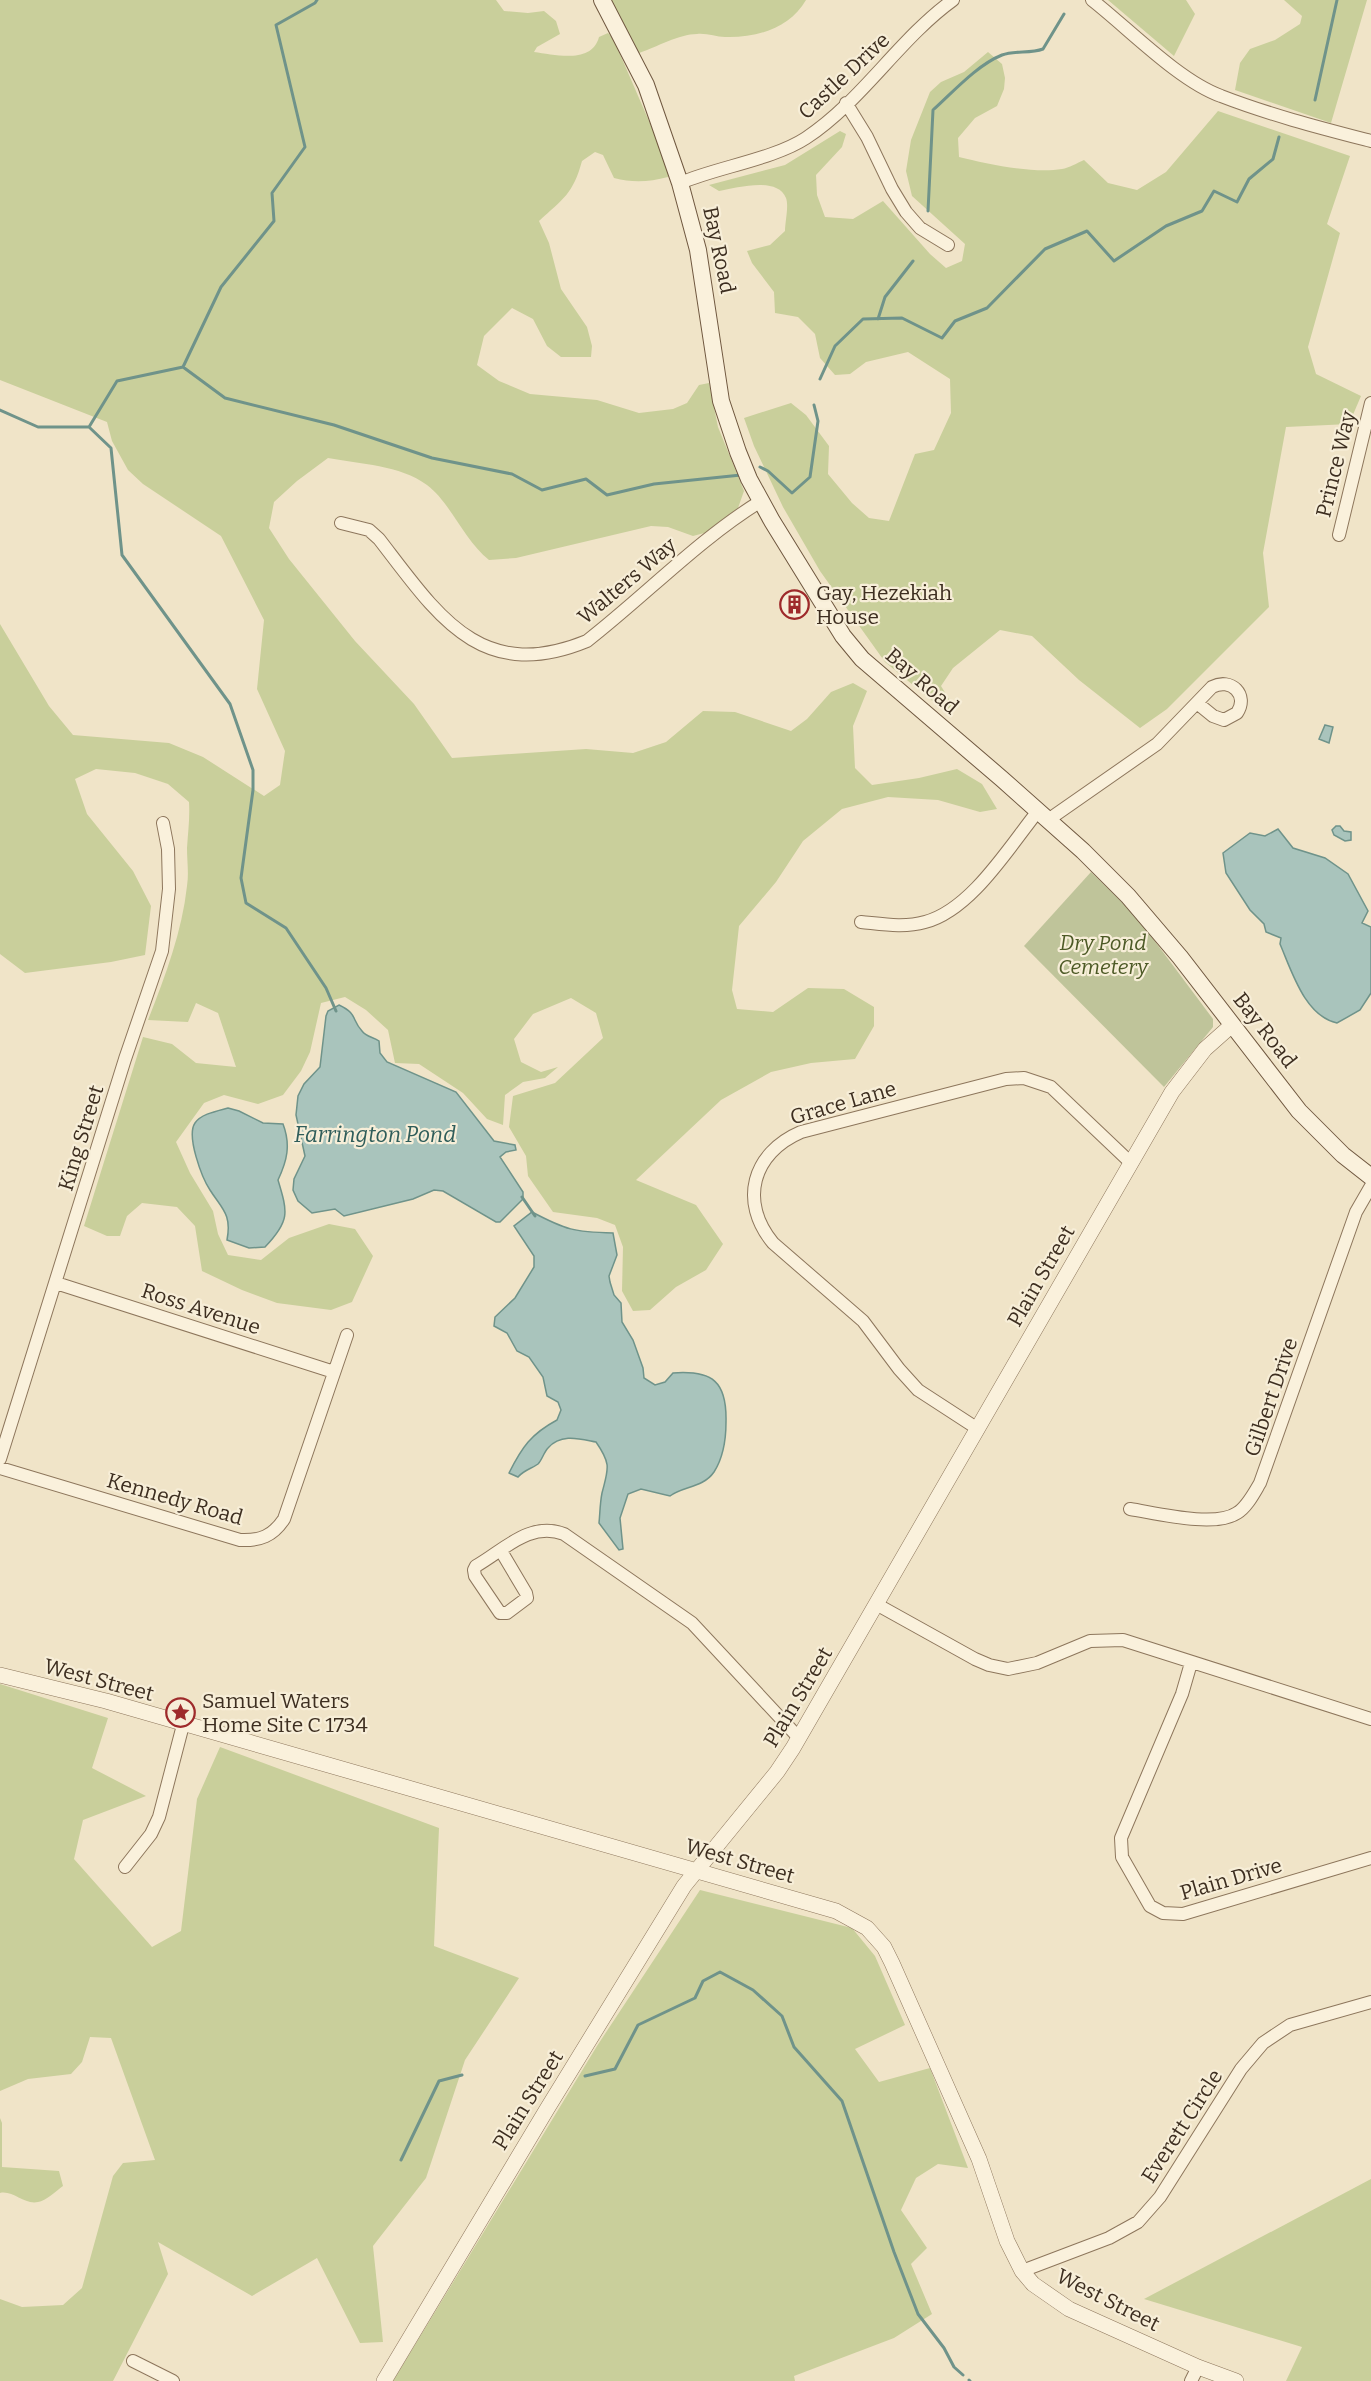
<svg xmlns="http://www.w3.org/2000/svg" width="1371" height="2381" font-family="Bitter,serif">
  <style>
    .green { fill: #c9cf9b }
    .cemetery { fill: #bfc49a }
    .water { fill: #a9c4bc; stroke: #6f938a; stroke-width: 1.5 }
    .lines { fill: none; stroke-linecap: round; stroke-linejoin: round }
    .stream { stroke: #6f938a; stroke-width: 3 }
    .minor-casing { stroke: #8d765c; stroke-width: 14 }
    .tertiary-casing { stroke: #8d765c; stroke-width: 16 }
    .secondary-casing { stroke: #6f573f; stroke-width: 18 }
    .minor { stroke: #faf1dc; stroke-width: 12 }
    .tertiary { stroke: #faf1dc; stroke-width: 15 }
    .secondary { stroke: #faf1dc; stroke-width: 16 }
    .labels { text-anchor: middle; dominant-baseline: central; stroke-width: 4.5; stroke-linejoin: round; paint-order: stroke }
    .street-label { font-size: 21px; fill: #3d2e20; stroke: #f7eed8 }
    .poi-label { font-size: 21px; fill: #3d2e20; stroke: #f7eed8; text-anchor: start }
    .park-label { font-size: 21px; font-style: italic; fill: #4d5a26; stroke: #f7eed8 }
    .water-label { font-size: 22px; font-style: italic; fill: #2f5d5a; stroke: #f7eed8 }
  </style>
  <rect width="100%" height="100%" fill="#f0e4c8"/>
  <path class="green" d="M0 0H496L504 11 528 13 544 11 556 21 560 34 537 47 534 52C556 55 592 64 599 37L608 33 613 38 668 165V177C649 182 633 183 614 178L603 155 595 152 582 161C573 194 563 199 539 221L549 243 561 289 587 327 592 346 591 357H561L547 346 533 319 512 308 484 336 477 365 499 381 530 394 597 400 639 413 673 409 687 403 699 385 709 383 718 427 744 491 738 508 708 532 693 536 668 527 651 526 516 558 489 560C464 540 450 502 427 485 400 465 360 464 328 458L297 481 274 502 269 528 289 559 355 641 414 704 452 758 586 749 633 753 666 742 703 711 735 712 791 731 807 719 831 692 853 683 867 691 853 726 855 768 872 785 919 778 957 769 982 784 997 809 980 812 938 800 888 797 842 809 803 841 776 882 739 926 732 990 737 1009 773 1012 808 988 844 989 874 1007V1026L855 1059 811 1063 771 1072 721 1100 636 1180 696 1205 723 1244 706 1270 676 1287 650 1310 633 1311 622 1291 623 1247 615 1225 597 1218 553 1212 528 1176 526 1156 509 1127 513 1096 555 1083 603 1038 596 1013 571 998 533 1014 514 1039 521 1062 541 1072 558 1067 545 1078 523 1082 505 1095 503 1125 487 1119 463 1093 419 1064 395 1063 388 1030 366 1010 345 997 321 1003 310 1052 301 1071 283 1095 258 1104 224 1095 204 1103 176 1142 190 1173 213 1211 218 1234 228 1255 261 1260 289 1238 329 1224 355 1229 373 1256 352 1302 331 1310 277 1303 242 1290 202 1271 195 1226 177 1207 142 1203 127 1216 120 1236H107L84 1226 143 1037 172 1044 196 1063 236 1067 218 1013 196 1003 188 1022 148 1020C165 977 182 932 187 886 189 873 187 861 187 848 188 832 190 818 189 802L168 784 135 773 96 769 75 779 87 814 133 871 151 906 145 955 111 962 25 973 0 954V624L49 706 73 735 169 743 203 757 264 796 280 785 285 751 257 689 264 620 221 536 143 484 128 470 112 441 107 422 0 380Z
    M611 0H806C790 28 757 38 725 37 716 37 707 33 697 34 679 34 657 47 639 53Z
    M1108 0H1186L1195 14 1174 56Z
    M1284 0H1367L1331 123 1235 90 1240 63 1250 49 1275 40 1300 24 1302 16Z
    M988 52 1002 64 1005 78 1004 89 997 106 975 118 958 138 959 157C987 164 1034 174 1062 169 1069 168 1077 163 1084 160L1108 183 1137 190 1166 172 1218 111 1350 156 1327 224 1340 233 1308 347 1316 374 1361 396 1349 424 1286 427 1263 553 1269 607 1167 709 1140 728 1079 680 1032 636 1000 630 953 668 941 686 952 704V717L885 662 820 571 783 507 754 446 744 418 791 403 806 415 829 446 828 474 852 503 869 518 889 521 915 454 934 450 951 413 950 379 908 352 866 362 850 374 835 375 820 358 815 334 798 317 775 313 774 292 752 263 747 251 770 245 785 231C785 222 789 206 786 198 777 176 737 188 719 191L709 185 785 165 840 131 846 134 842 147 816 175 817 195 825 217 853 219 883 201 930 254 946 268 962 261 965 244 912 196 906 171 911 140 930 92 941 82 964 72Z
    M0 1684 108 1718 92 1768 146 1796 83 1820 74 1859 152 1947 181 1931 197 1799 220 1747 439 1828 434 1946 519 1978 465 2060 426 2178 373 2246 383 2342 360 2343 317 2258 252 2296 158 2242 168 2274 113 2381H0V2299L22 2307 63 2305 82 2288 113 2176 123 2163 155 2160 111 2038 90 2037 82 2062 71 2074 28 2079 0 2091Z
    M700 1890 852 1928 875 1956 905 2025 855 2049 879 2082 930 2068 968 2168 938 2164 916 2178 901 2210 927 2248 911 2264 932 2314 894 2338 794 2376 795 2381H393L597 2046Z
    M0 2118 2 2123V2167L59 2171 63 2186C56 2191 46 2201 38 2202 24 2205 13 2190 0 2193Z
    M1371 2179V2381H1286L1302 2347 1144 2299Z"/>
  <path class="cemetery" d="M1091 872 1136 916 1213 1019V1027L1164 1087 1024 946Z"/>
  <path class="water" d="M1325 725 1333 727 1329 743 1319 739Z
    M1336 826H1340L1344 831 1351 832V840L1345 841 1334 835 1332 830Z
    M1278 829 1293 848 1325 858 1348 874 1368 911 1362 923 1371 927V993L1360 1010 1337 1023C1305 1016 1292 972 1280 944L1281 938 1266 932 1264 924 1250 910 1226 873 1223 853 1250 833 1265 836Z
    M339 1005C358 1014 351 1019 362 1031 366 1037 374 1037 379 1041L380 1053 387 1062 456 1092 494 1141 515 1145 516 1150 506 1152 500 1157 523 1192V1199L500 1222H496L443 1191 434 1190 413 1199 344 1216 335 1209 312 1213 298 1201 293 1190 294 1179 305 1156 296 1115 298 1096 304 1084 320 1067 326 1016 328 1011Z
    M228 1108 239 1111 263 1123 283 1124C291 1145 287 1161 278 1180 288 1213 290 1221 265 1247L249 1248 227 1240C232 1214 222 1209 210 1190 202 1178 186 1136 195 1123 201 1114 217 1111 228 1108Z
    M532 1212C566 1230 574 1232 613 1233L617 1255 609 1276 610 1282 614 1295 621 1303 622 1322 633 1340 643 1368 644 1378 655 1385 665 1382 673 1373C713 1370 727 1382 726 1422 726 1439 723 1458 714 1472 703 1488 683 1486 670 1496L641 1489 628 1494 620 1518 623 1549 619 1550 599 1523C600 1513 600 1503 602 1493 608 1469 612 1465 596 1442 580 1439 561 1433 548 1448 544 1452 542 1460 538 1464 531 1469 524 1470 518 1477L509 1473C522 1447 531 1434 557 1420L561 1410 558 1402 547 1396 543 1377 529 1357 517 1351 507 1333 494 1326 495 1317 515 1298 534 1267V1256L514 1226Z"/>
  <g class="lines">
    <path class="stream" d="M1315 100 1337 0
      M928 211 933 110C953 92 977 65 1002 55 1015 50 1030 54 1043 49L1064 14
      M878 319 885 297 913 261
      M183 367 225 398 334 425 432 458 512 474 542 490 586 479 607 495 654 484 741 475
      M820 379 835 346 863 319 902 318 942 338 955 321 987 308 1045 249 1087 231 1114 261 1166 226 1202 211 1214 191 1237 202 1249 179 1273 159 1279 137
      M0 410 38 427H89
      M89 427 111 448 122 555 230 704 253 770V790L241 878 246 903 286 928 326 988 336 1011
      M89 427 117 381 183 367 221 287 274 221 272 193 305 147 276 25 315 3 317 0
      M760 467 768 471 792 493 810 477 818 421 814 405
      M522 1197 535 1216
      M585 2076 615 2069 638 2025 695 1998 703 1981 720 1972 753 1990 782 2016 794 2047 842 2101 894 2252 918 2314 944 2348 954 2367 963 2375
      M401 2160 439 2081 462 2075
      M969 2380 970 2381"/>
    <defs>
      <path id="minor" d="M1092 0C1128 28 1179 81 1221 96 1270 115 1321 128 1371 141
        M846 103 867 137 892 189 906 212 920 228 948 245
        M680 183C718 167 774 159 806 138 862 101 899 39 953 0
        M341 523 369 530 379 539C437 614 480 685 587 641 646 595 698 540 761 501
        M1339 535 1371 403
        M1048 820 1157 744 1212 687C1231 677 1249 695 1237 713L1224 720 1213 716 1197 703
        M861 922C882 924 904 928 925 922 971 910 1009 847 1038 811
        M56 1283 334 1372
        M978 1429 918 1390 899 1369 863 1321 773 1243C739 1202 752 1153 801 1132L1006 1079 1024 1078 1051 1087 1131 1163
        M0 1459 125 1059 162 951 169 889 168 849 163 823
        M0 1468 240 1540C260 1541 273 1536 284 1519L347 1335
        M1130 1509C1156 1513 1215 1528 1237 1513 1247 1507 1254 1493 1260 1483L1356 1212 1371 1186
        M501 1551 526 1593 527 1598 507 1613H500L475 1576 474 1570 476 1566C504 1550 530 1521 564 1534L692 1623 799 1738
        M876 1604 975 1659 989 1665 1008 1669 1037 1663 1090 1641 1123 1640 1371 1719
        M1191 1663 1182 1694 1121 1838 1122 1857 1150 1906 1163 1913 1183 1914 1371 1858
        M125 1867 151 1834 159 1817 183 1725
        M1022 2271 1109 2238 1138 2222 1160 2197 1241 2069 1263 2043 1290 2025 1371 2002
        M133 2361 173 2381
        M1191 2381 1198 2367"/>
      <path id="tertiary" d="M0 1675 106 1701 836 1911 867 1928 884 1947 892 1963 979 2159 1007 2241 1022 2271 1033 2284 1069 2309 1198 2367 1236 2381
        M384 2381 547 2109 684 1886 777 1772 793 1748 1172 1092 1205 1049 1232 1025"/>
      <path id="secondary" d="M602 0 646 85 680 183 698 250 721 401 738 452 749 479 772 521 843 636 862 659 1002 779 1083 851 1128 896 1180 957 1299 1111 1343 1155 1371 1177"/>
    </defs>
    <use href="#minor" class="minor-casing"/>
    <use href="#tertiary" class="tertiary-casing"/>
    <use href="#secondary" class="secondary-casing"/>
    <use href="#minor" class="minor"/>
    <use href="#tertiary" class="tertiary"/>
    <use href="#secondary" class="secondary"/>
  </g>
  <defs>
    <symbol id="building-ring" viewBox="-11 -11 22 22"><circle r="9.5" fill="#f7eed8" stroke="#9e2a2b" stroke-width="1.5"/><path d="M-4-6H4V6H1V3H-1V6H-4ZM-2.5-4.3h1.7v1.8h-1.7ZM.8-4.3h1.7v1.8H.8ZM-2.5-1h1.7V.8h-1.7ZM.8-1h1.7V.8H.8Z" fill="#9e2a2b"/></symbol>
    <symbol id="sight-ring" viewBox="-11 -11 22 22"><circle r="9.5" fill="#f7eed8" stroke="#9e2a2b" stroke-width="1.5"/><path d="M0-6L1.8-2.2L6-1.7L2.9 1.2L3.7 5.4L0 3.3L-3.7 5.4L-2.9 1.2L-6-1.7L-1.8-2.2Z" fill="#9e2a2b"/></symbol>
  </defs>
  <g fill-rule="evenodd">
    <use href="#building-ring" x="778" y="588" width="33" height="33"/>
    <use href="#sight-ring" x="164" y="1696" width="33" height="33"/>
  </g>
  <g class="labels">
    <g class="street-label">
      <text transform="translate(844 76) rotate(-43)">Castle Drive</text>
      <text transform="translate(719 250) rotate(78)">Bay Road</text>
      <text transform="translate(1336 464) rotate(-76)">Prince Way</text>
      <text transform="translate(627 581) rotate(-40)">Walters Way</text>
      <text transform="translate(922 681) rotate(41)">Bay Road</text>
      <text transform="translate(1265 1030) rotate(52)">Bay Road</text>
      <text transform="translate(843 1103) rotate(-16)">Grace Lane</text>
      <text transform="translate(81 1138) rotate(-73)">King Street</text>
      <text transform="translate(1041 1276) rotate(-60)">Plain Street</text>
      <text transform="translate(201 1309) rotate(18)">Ross Avenue</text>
      <text transform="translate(1271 1397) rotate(-71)">Gilbert Drive</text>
      <text transform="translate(175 1499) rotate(16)">Kennedy Road</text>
      <text transform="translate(99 1680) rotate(15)">West Street</text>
      <text transform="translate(798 1697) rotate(-59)">Plain Street</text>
      <text transform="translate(740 1861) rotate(16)">West Street</text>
      <text transform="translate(1231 1879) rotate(-16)">Plain Drive</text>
      <text transform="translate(528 2100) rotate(-58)">Plain Street</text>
      <text transform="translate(1182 2126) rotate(-57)">Everett Circle</text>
      <text transform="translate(1108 2300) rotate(27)">West Street</text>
    </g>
    <g class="poi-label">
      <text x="816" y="593">Gay, Hezekiah<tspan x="816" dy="24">House</tspan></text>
      <text x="202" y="1701">Samuel Waters<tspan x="202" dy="24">Home Site C 1734</tspan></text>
    </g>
    <g class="park-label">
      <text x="1103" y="943">Dry Pond<tspan x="1103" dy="24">Cemetery</tspan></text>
    </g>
    <g class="water-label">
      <text x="375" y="1134">Farrington Pond</text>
    </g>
  </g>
</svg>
